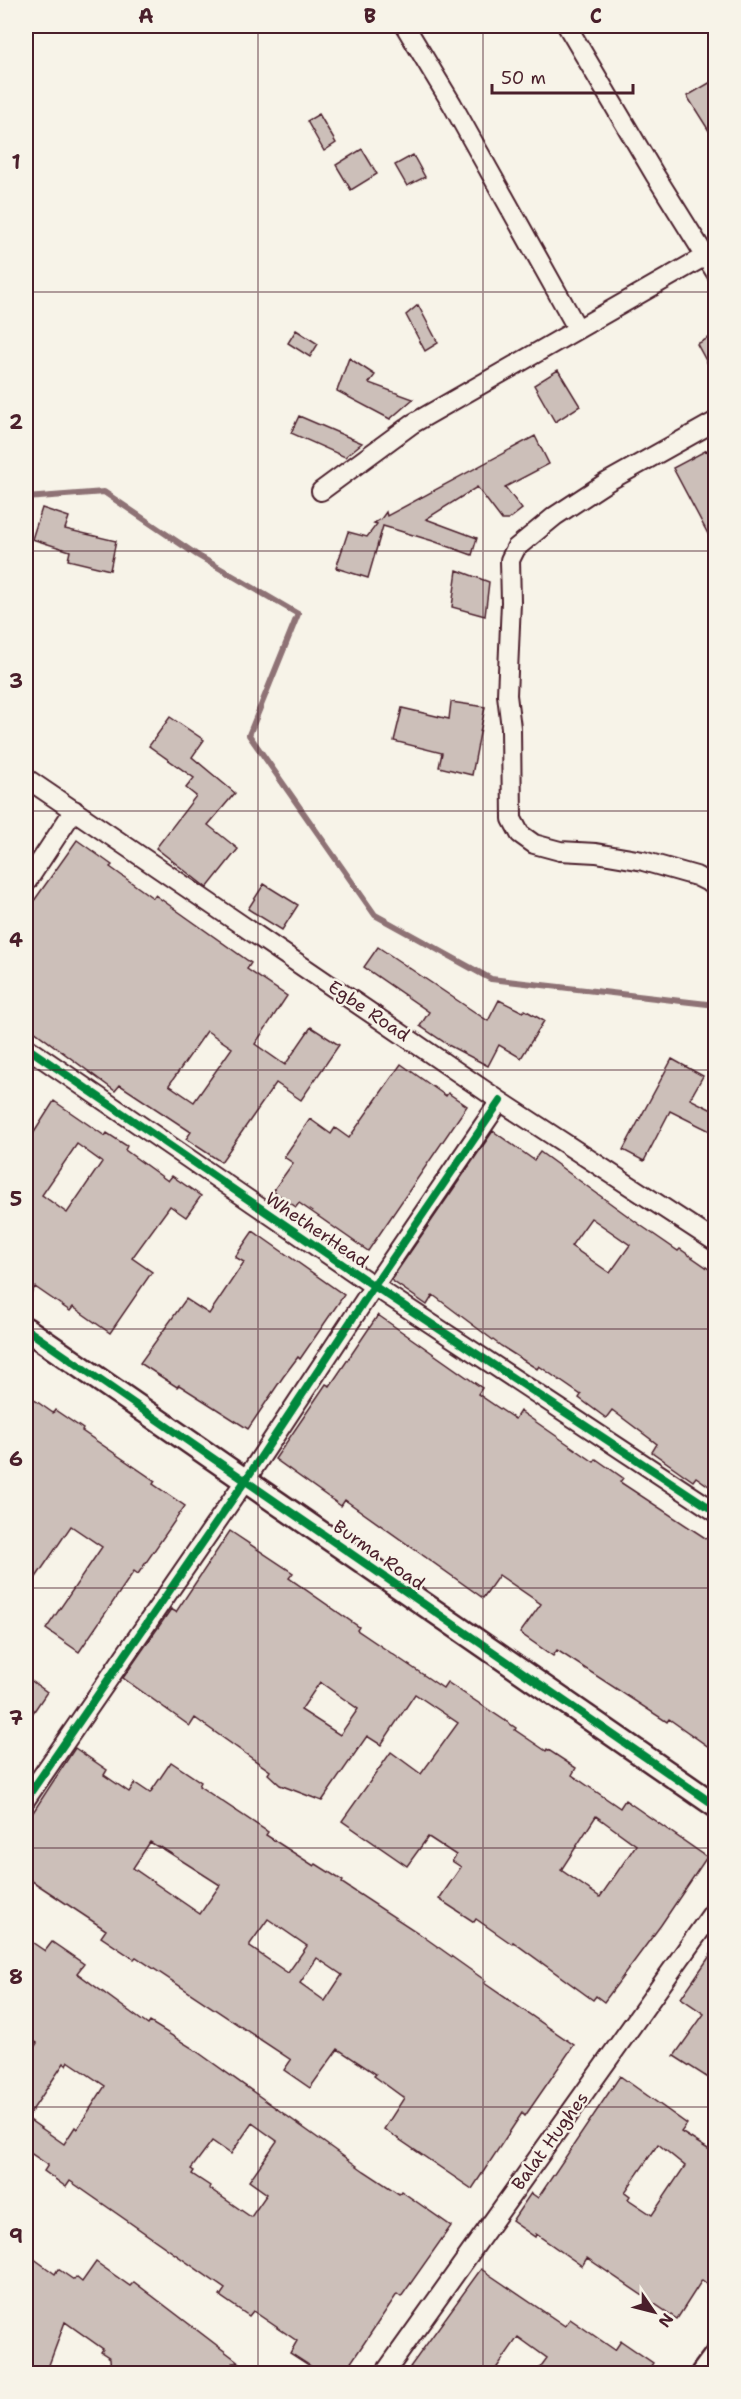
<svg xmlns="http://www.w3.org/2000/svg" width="741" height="2399" font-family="'Shantell Sans',sans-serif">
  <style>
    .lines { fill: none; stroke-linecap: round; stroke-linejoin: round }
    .stream { stroke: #8e7275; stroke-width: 6 }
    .building { fill: #ccbfb9; stroke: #4a1f2b; stroke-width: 1.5; fill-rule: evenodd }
    .minor-casing { stroke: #4a1f2b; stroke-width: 22 }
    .tertiary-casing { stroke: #4a1f2b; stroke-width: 27 }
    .minor { stroke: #f7f3e8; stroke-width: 18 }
    .tertiary { stroke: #f7f3e8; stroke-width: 22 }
    .cycleway-casing { stroke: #f7f3e8; stroke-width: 11 }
    .cycleway { stroke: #00873e; stroke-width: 8 }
    .grid { fill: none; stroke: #4a1f2b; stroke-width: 1.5; stroke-opacity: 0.55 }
    .labels { text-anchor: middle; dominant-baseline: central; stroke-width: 5; stroke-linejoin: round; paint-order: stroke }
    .street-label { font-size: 18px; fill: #4a1f2b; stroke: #f7f3e8 }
    .neatline { fill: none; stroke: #4a1f2b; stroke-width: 2 }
    .grid-label { font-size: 20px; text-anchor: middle; font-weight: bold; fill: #4a1f2b }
  </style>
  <rect width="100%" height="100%" fill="#f7f3e8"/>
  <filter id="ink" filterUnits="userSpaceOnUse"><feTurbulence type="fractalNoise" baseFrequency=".0167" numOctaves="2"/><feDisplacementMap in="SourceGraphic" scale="12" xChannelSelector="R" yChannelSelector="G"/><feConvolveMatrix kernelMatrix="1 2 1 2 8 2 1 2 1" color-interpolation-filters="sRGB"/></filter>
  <g filter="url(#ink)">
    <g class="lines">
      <path class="stream" d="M26 498 104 492 197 555 298 614 249 735 375 915 491 979 716 1005"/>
    </g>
    <path class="building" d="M716 79V142L687 96Z
      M319 114 336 143 324 151 307 121Z
      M362 149 377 174 351 190 336 165Z
      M413 155 425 177 407 186 395 165Z
      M418 305 438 343 425 351 406 315Z
      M296 330 318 344 310 357 288 343Z
      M716 334V379L697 344Z
      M349 358 375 375 369 383 413 399 390 419 337 391Z
      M558 370 580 406 555 422 534 385Z
      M299 416 362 443 345 457 291 433Z
      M535 436 549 464 505 487 522 509 508 520H502L477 487 426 519 477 538 472 555 433 541 383 526 368 578 336 568 348 532 367 537 377 524 374 523 381 519 386 512 387 516Z
      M707 450 716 467V549L673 468Z
      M42 508 69 517 65 529 116 541 110 570 68 560 70 551 32 539Z
      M457 570 489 582 485 616 452 607Z
      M451 702 485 707 472 775 439 767 442 753 394 741 402 708 449 719Z
      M170 717 204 740 192 757 235 793 208 825 238 849 207 888 156 848 196 796 186 788 194 778 149 746Z
      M77 840 112 865 110 867 153 898 155 895 251 963 247 969 287 996 255 1044 285 1065 311 1027 339 1045 301 1100 276 1083 221 1162 186 1139 191 1132 120 1085 115 1091 26 1025V912ZM207 1031 232 1048 194 1102 169 1085Z
      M264 884 298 905 282 930 248 909Z
      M378 947 488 1021 499 1000 523 1012 525 1010 544 1021 521 1058 499 1045 488 1066 450 1046 420 1026 429 1012 364 967Z
      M672 1059 703 1076 690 1099 716 1112V1134L670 1111 644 1161 623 1150Z
      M401 1064 446 1096 448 1093 467 1106 368 1251 299 1203 296 1207 273 1191 293 1163 284 1157 310 1119 331 1134 335 1128 349 1138Z
      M54 1101 105 1136 107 1133 127 1146 125 1150 168 1181 172 1176 201 1196 186 1217 170 1206 132 1258 152 1272 110 1333 73 1307 70 1311 35 1287 26 1301V1145ZM77 1144 102 1162 67 1213 42 1195Z
      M493 1131 534 1160 540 1152 643 1227 678 1251 680 1249 716 1274V1491L696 1477 693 1481 652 1452 657 1444 612 1410 606 1418 579 1398 581 1395 539 1366 537 1369 501 1346 433 1295 427 1305 391 1280ZM591 1218 630 1245 610 1273 571 1246Z
      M253 1231 344 1295 300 1359 298 1357 283 1377 248 1429 179 1385 177 1387 140 1363 186 1299 209 1314 244 1262 235 1257Z
      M378 1315 482 1388 478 1394 515 1419 520 1411 594 1462 596 1459 623 1478 620 1482 716 1545V1752L669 1719 667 1722 557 1650 553 1656 520 1633 541 1604 499 1575 483 1598 345 1500 341 1506 275 1459 326 1384 330 1386Z
      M26 1394 53 1413 55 1410 83 1429 82 1431 155 1481 153 1484 185 1506 138 1574 134 1571 79 1652 46 1629 102 1547 71 1526 26 1592Z
      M230 1531 293 1573 289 1578 359 1627 357 1630 394 1655 443 1688 447 1682 516 1728 515 1730 546 1751 547 1749 576 1768 572 1775 620 1808 625 1800 707 1857 661 1925 604 2002 596 1996 593 2000 513 1942 512 1944 476 1919 474 1922 439 1899 461 1867 452 1861 456 1855 430 1838 428 1837 407 1866 342 1821 391 1752 421 1774 458 1723 415 1694 381 1745 367 1736 322 1801 280 1785 268 1774 270 1771 195 1718 190 1726 123 1678 171 1609 176 1612ZM320 1682 358 1709 340 1735 301 1710ZM596 1816 636 1845 600 1897 561 1870Z
      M26 1677 47 1692 26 1723Z
      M75 1748 107 1770 104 1775 129 1792 135 1783 150 1793 171 1762 201 1782 199 1786 268 1832 266 1835 314 1866 316 1864 343 1881 342 1883 417 1932 486 1981 484 1983 574 2045 525 2116 522 2113 472 2189 384 2129 404 2098 374 2076 376 2074 338 2049 310 2088 284 2070 291 2060 136 1957 134 1959 101 1937 106 1930 26 1877V1823ZM150 1842 158 1847 159 1846 220 1885 200 1914 133 1868ZM268 1919 307 1946 288 1973 250 1947V1944ZM317 1958 342 1975 325 2001 300 1983Z
      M26 1938 45 1951 52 1942 84 1964 77 1973 148 2025 150 2022 192 2048 364 2171 399 2194 401 2191 451 2226 401 2297 397 2294 344 2373H321L290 2353 297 2341 253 2311 249 2316 220 2296 225 2289 70 2181 66 2187 44 2171 48 2165 26 2150V2060L37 2043 26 2036ZM68 2061 105 2086 77 2129 75 2127 64 2144 27 2118 64 2063 66 2065ZM252 2123 277 2141 249 2181 267 2194 251 2217 209 2188 210 2186 192 2174 194 2171 191 2169 212 2141 231 2154Z
      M716 1947V2083L674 2056 704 2014 681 1998Z
      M620 2076 687 2124 681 2132 716 2154V2278L710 2286 702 2280 677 2319 587 2258 582 2266 536 2234 535 2237 512 2221 531 2193 538 2198ZM658 2144 685 2166 652 2215 628 2199 630 2196 625 2192Z
      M26 2253 55 2274 58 2269 74 2280 76 2277 82 2282 96 2262 130 2286 134 2282 240 2363H233L246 2373H111L110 2358 101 2352 103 2349 65 2322 46 2373H26Z
      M481 2269 565 2326 570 2319 615 2350 621 2341 653 2363 646 2373H536L547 2358 518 2337 493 2373H419L410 2367Z"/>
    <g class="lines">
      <defs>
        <path id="minor" d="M405 26 452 104 577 328
          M567 26 655 175 716 273
          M716 421 607 482 555 516 516 548 510 560 511 602 507 695 511 728 512 819 520 834 534 844 560 851 596 853 643 861 696 876 716 886
          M321 491 412 424 716 250
          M26 778 500 1101 716 1242
          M26 883 74 810
          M26 1047 374 1286 716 1512
          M26 1799 245 1481 374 1286 500 1101
          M384 2374 716 1908"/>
        <path id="tertiary" d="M26 1329 716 1806
          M702 2374 716 2355"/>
      </defs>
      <use href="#minor" class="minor-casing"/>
      <use href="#tertiary" class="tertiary-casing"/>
      <use href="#minor" class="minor"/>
      <use href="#tertiary" class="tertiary"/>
      <defs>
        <path id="cycleway" d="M26 1047 374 1286 716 1512
          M26 1329 716 1806
          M26 1799 245 1481 374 1286 500 1101"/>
      </defs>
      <use href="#cycleway" class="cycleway-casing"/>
      <use href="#cycleway" class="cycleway"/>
    </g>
  </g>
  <path class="grid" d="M258 26V2374M483 26V2374M26 292H716M26 551H716M26 811H716M26 1070H716M26 1329H716M26 1588H716M26 1848H716M26 2107H716"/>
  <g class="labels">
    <g class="street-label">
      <text transform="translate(369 1011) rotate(34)">Egbe Road</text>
      <text transform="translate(317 1230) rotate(34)">WhetherHead</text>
      <text transform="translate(379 1555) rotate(35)">Burma Road</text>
      <text transform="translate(550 2141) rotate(-54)">Balat Hughes</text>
    </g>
  </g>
  <rect width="741" height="2399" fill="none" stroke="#f7f3e8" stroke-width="66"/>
  <g transform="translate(654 2312) rotate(125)" stroke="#f7f3e8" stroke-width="4.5" paint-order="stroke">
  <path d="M0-4.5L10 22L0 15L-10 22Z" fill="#4a1f2b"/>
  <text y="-9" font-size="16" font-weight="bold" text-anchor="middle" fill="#4a1f2b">N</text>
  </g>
  <path d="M492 84v9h141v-9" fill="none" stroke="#4a1f2b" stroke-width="3"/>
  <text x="501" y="84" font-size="18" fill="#4a1f2b" stroke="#f7f3e8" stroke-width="4.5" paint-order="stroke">50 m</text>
  <rect x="33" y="33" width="675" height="2333" class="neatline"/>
  <g class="grid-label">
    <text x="146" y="23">A</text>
    <text x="370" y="23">B</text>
    <text x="596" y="23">C</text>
    <text x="16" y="169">1</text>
    <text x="16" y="429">2</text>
    <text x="16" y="688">3</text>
    <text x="16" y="947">4</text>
    <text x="16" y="1206">5</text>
    <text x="16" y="1466">6</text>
    <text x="16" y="1725">7</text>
    <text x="16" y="1984">8</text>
    <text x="16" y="2243">9</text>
  </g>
</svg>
